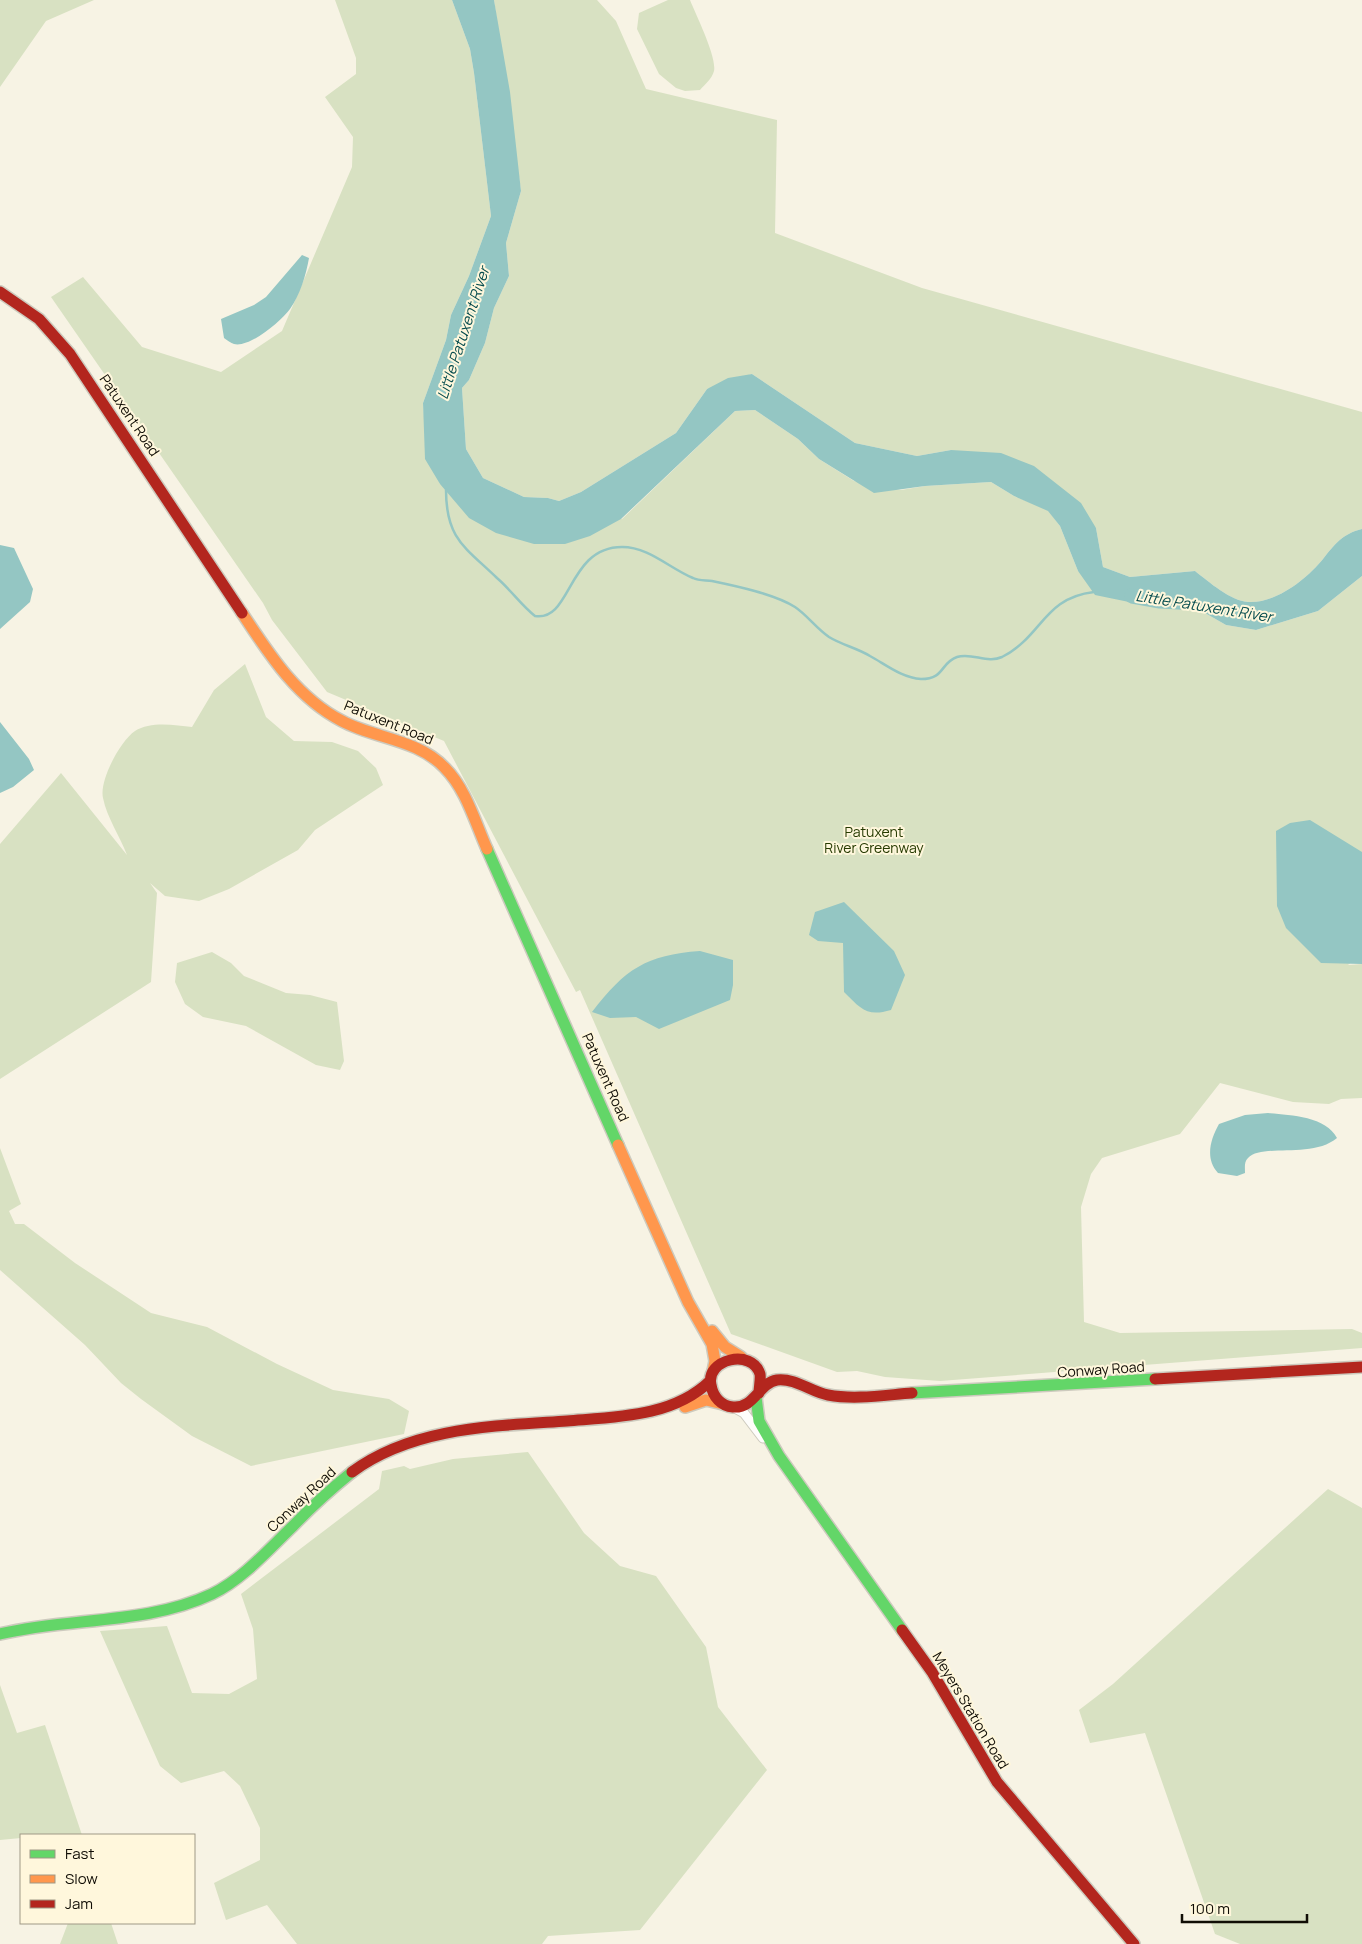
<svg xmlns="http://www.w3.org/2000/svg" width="1362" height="1944" font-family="Manrope,sans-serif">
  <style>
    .green { fill: #d8e1c2 }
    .water { fill: #94c6c3 }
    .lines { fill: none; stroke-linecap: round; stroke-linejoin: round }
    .stream { stroke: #94c6c3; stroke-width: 2.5 }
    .river { stroke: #94c6c3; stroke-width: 15 }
    .street-casing { stroke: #cdcabe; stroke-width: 11 }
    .fast-casing { stroke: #cdcabe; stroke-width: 14 }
    .slow-casing { stroke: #cdcabe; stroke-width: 14 }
    .jam-casing { stroke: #cdcabe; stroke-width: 14 }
    .street { stroke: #fefdfb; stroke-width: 9 }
    .fast { stroke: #63d668; stroke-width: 11 }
    .slow { stroke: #ff974d; stroke-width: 11 }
    .jam { stroke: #b3261e; stroke-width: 11 }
    .labels { text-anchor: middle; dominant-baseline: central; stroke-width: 4; stroke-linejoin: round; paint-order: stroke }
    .street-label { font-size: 14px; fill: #100d05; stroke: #fff7dc }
    .park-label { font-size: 14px; fill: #263a00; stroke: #fff7dc }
    .water-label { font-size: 15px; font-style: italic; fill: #064c4e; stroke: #fff7dc }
  </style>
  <rect width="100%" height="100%" fill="#f7f3e4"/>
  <path class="green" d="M0 0H94L46 21 0 87Z
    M335 0H452L470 49 474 73 491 216 469 276 451 315 446 340 423 403 425 428 440 484 622 519 735 411 755 410 798 439 819 459 854 481 901 490 925 486 991 482 1014 496 1048 510 1060 526 1078 571 1129 602 1148 600 1180 602 1205 613 1226 625 1256 630 1318 611 1362 576V953L1348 965 1362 964V1098L1341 1099 1329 1104 1293 1102 1220 1083 1180 1134 1102 1158 1091 1174 1081 1207 1084 1322 1120 1333 1352 1329 1362 1333V1348L940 1381 885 1377 857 1371 837 1372 731 1334 580 990 576 992 444 741 327 692 272 620 263 603 51 297 83 277 142 347 221 372 282 331 352 167 353 137 325 97 356 74V58Z
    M494 0H597L616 21 646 89 777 120 775 233 922 288 1362 412V529C1342 534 1335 544 1323 559 1307 579 1275 604 1248 602 1231 601 1209 582 1195 571L1130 577 1103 567 1096 528 951 450 917 456 855 443 752 374 707 389 676 433 581 492 559 501 548 498 524 497 483 478 466 449 462 388 469 380 485 343 494 308 509 276 506 243 521 191Z
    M668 0H690C696 15 717 57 714 71 712 79 705 84 700 90L685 91 676 88 659 74 637 29 639 13Z
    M245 664 266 717 294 741 332 742 358 751 376 768 383 785 315 830 298 850 229 889 199 901 165 896 150 883 157 893 151 982 0 1079V844L61 773 127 855C120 836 107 818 103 798 99 781 120 741 135 731 150 721 175 725 192 727L214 690Z
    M212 952 231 963 244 976 286 993 310 995 337 1002 344 1061 340 1070 316 1065 246 1026 203 1017 185 1004 175 982 177 963Z
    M0 1148 21 1204 9 1211 15 1224H24L75 1263 151 1313 207 1327 277 1364 333 1390 389 1399 409 1411 404 1434 251 1466 192 1436 141 1399 121 1383 85 1345 0 1270Z
    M528 1452 584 1533 620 1566 656 1576 706 1647 718 1707 767 1770 640 1930 548 1936 542 1944H297L267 1905 226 1920 214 1883 260 1860V1828L240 1786 224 1771 181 1783 160 1766 100 1631 167 1626 192 1693 229 1694 257 1679 253 1629 241 1594 379 1489 382 1471 404 1466 410 1469 453 1459Z
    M1328 1489 1362 1508V1944H1240L1215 1934 1145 1733 1090 1743 1079 1710 1113 1684Z
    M0 1685 17 1733 45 1725 82 1835H21V1838L0 1840Z
    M68 1923H111L118 1944H60Z"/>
  <path class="water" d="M452 0H494L510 92 521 191 506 243 509 276 494 308 485 343 469 380 462 388 466 449 483 478 524 497 548 498 559 501 581 492 676 433 707 389 728 378 752 374 855 443 917 456 951 450 1001 453 1034 466 1081 503 1096 528 1103 567 1130 577 1195 571C1209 582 1231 601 1248 602 1275 604 1307 579 1323 559 1335 544 1342 534 1362 529V576L1318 611 1256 630 1226 625 1205 613 1180 602 1148 600 1129 602 1095 595 1078 571 1060 526 1048 511 1014 496 991 482 925 486 874 493 819 459 798 439 755 410 735 411 621 519 590 536 565 544H534L496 533 469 518 440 484 425 459 423 403 446 340 451 315 469 276 491 216 474 73 470 49Z
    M302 255 309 258C306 275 300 295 290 309 281 321 250 348 234 344 231 343 227 340 224 338L221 319 254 305 266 297Z
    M0 545 14 548 33 589 30 602 0 629Z
    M0 722 29 759 34 770 13 787 0 793Z
    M1310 820 1362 852V964L1321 963 1286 928 1277 906 1276 831 1290 823Z
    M844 902 894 951 905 975 891 1010C867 1017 861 1009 844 992L843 943 818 941 809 935 815 912Z
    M700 951 733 960V985L730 1000 659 1029 636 1017 610 1018 592 1012C625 969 646 955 700 951Z
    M1268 1113C1289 1115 1326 1116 1337 1138 1312 1159 1262 1143 1248 1158 1244 1162 1245 1167 1245 1173L1237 1176 1218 1173C1205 1159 1210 1140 1219 1124L1245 1115Z"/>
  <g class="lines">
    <path class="stream" d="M446 490C446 539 465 547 497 578 511 590 521 605 535 616 572 622 567 547 622 547 649 547 669 568 693 578 699 581 706 580 712 581 736 586 774 594 795 607 807 615 816 628 829 637 842 645 857 648 870 656 885 664 902 678 921 679 945 679 940 663 957 657 972 652 987 664 1002 657 1043 636 1043 598 1094 592"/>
    <path class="river" d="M1132 596 1160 601 1196 603"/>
    <defs>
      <path id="street" d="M735 1408 744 1413 763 1438"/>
      <path id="fast" d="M487 849 618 1145
        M912 1393 1155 1379
        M756 1397 759 1421 779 1456 902 1630
        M0 1634C69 1617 146 1625 212 1594 243 1579 268 1550 293 1526 311 1507 331 1489 352 1472"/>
      <path id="slow" d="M242 613C269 654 297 698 342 721 376 739 418 739 445 768 466 789 475 822 487 849
        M618 1145 688 1302 712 1344 715 1361 713 1371
        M712 1331 725 1347 741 1357
        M685 1407 706 1400 723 1404"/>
      <path id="jam" d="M0 292 39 319 70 354 242 613
        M1155 1379 1362 1367
        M759 1393C759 1387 761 1379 760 1374 752 1348 705 1359 711 1385 713 1397 721 1406 733 1407 754 1409 759 1383 777 1380 796 1378 811 1392 828 1395 855 1400 885 1395 912 1393
        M352 1472C413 1427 494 1426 567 1421 616 1417 673 1417 710 1381
        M902 1630 932 1672 997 1782 1134 1944"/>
    </defs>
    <use href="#street" class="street-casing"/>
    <use href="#fast" class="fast-casing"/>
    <use href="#slow" class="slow-casing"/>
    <use href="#jam" class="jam-casing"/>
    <use href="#street" class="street"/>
    <use href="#fast" class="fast"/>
    <use href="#slow" class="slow"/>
    <use href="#jam" class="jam"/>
  </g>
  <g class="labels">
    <g class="street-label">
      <text transform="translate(130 415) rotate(56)">Patuxent Road</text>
      <text transform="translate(389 722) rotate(22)">Patuxent Road</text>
      <text transform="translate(606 1077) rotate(66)">Patuxent Road</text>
      <text transform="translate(1101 1369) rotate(-4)">Conway Road</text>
      <text transform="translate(301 1499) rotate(-43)">Conway Road</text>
      <text transform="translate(971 1710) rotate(59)">Meyers Station Road</text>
    </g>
    <g class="park-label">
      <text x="874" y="831">Patuxent<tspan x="874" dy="16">River Greenway</tspan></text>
    </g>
    <g class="water-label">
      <text transform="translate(463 333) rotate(-72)">Little Patuxent River</text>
      <text transform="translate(1204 606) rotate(9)">Little Patuxent River</text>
    </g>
  </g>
  <rect x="20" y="1834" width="175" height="90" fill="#fff7dc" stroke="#9f9986"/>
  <rect x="30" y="1850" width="25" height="8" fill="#63d668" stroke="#9f9986"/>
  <text x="65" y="1859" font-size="15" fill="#100d05">Fast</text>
  <rect x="30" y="1875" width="25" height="8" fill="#ff974d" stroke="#9f9986"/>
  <text x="65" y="1884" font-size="15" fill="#100d05">Slow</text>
  <rect x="30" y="1900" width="25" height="8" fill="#b3261e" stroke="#9f9986"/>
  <text x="65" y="1909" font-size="15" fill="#100d05">Jam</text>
  <path d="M1182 1914v8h125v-8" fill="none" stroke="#100d05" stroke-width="2.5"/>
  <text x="1190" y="1914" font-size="15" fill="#100d05" stroke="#fff7dc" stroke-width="4" paint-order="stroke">100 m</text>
</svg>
